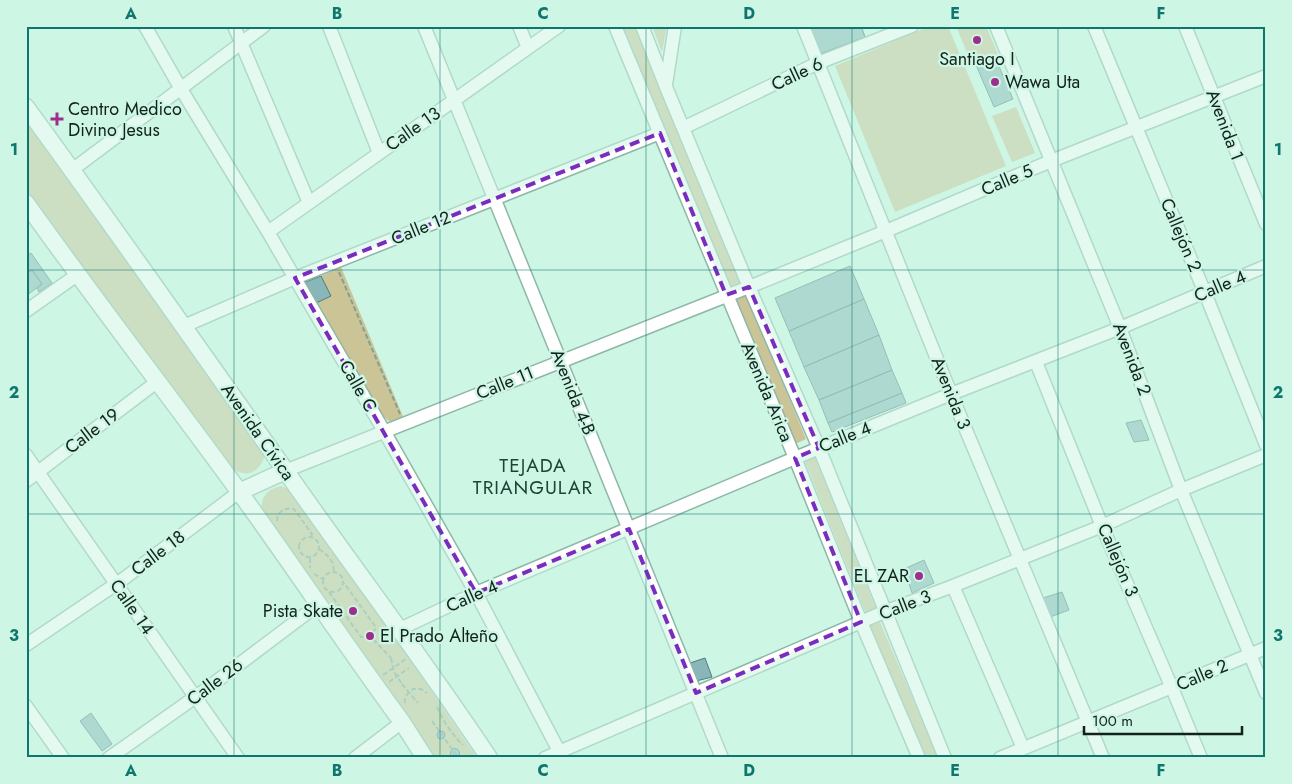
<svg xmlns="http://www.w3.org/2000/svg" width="1292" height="784" font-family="Jost,sans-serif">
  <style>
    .green { fill: #cbc497 }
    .building { fill: #88b6b9; stroke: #4f7c7f }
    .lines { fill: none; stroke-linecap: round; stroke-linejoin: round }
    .minor-casing { stroke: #8fb7a7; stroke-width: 15 }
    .major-casing { stroke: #8fb7a7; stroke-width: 19 }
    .path { stroke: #82a194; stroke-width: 2; stroke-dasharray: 5 2.5; stroke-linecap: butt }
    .minor { stroke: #fff; stroke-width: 12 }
    .major { stroke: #fff; stroke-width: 16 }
    .path-bridge { stroke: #82a194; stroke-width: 2; stroke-dasharray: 5 2.5; stroke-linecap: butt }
    .marked { fill: none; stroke: #7b2cbf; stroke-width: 4; stroke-dasharray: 10 6; stroke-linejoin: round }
    .grid { fill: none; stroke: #0f766e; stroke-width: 1; stroke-opacity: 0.55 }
    .poi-dot { fill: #9e2e8b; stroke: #cdf6e5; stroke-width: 2 }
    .labels { text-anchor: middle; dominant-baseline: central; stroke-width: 4.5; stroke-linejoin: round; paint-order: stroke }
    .poi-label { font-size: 18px; fill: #12221c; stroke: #cdf6e5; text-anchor: start }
    .street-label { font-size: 18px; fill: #12221c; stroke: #cdf6e5 }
    .neighbourhood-label { font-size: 19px; letter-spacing: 1px; fill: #1f4437; stroke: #cdf6e5 }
    .neatline { fill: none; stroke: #0f766e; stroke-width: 2 }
    .grid-label { font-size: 16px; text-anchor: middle; font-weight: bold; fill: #0f766e }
  </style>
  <rect width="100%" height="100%" fill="#cdf6e5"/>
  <path class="green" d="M623 26H636L806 439 795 444Z
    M652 26H667L662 52Z
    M930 26H948L1006 166 895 212 835 66Z
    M956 26H986L998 54 972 65Z
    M1016 107 1035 153 1012 162 992 116Z
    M26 120 119 247 265 454C261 471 248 479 233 469L93 284 26 190Z
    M341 267 404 419 391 423 383 416 306 283Z
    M814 455 877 611 867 616 804 459Z
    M281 486 295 492 477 758H429L262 514C260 499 265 489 281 486Z
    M880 622 938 758H926L870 626Z"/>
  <path class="building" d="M808 26H861L865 37 820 54Z
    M808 26H861L865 37 820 54Z
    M995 57 1013 99 994 107 976 65Z
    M31 253 52 283 39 292 37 288 42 284 32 270 26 274V256Z
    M850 266 864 299 789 331 775 298Z
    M32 270 42 284 26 296V274Z
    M321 276 331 296 312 305 300 284Z
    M864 299 879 335 804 367 789 331Z
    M879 335 892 370 819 400 804 367Z
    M892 370 902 393 828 423 819 400Z
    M902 393 906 403 832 432 828 423Z
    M1141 420 1149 440 1134 442 1126 423Z
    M924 560 934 583 912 593 904 569Z
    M1062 592 1069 610 1050 617 1043 598Z
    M705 658 712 677 696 681 690 663Z
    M91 713 112 744 102 751 80 721Z
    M437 735a4 4 0 1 1 8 0a4 4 0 1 1-8 0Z
    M450.5 753a4.5 4.5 0 1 1 9 0a4.5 4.5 0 1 1-9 0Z"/>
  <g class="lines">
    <defs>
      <path id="minor" d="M145 26 181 89 268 232 384 431 476 593 559 751
        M234 26 309 203
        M329 26 379 153
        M424 26 722 758
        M519 26 528 48
        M615 26 795 458 861 622 919 758
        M642 26 666 87 749 287 819 448 945 758
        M803 26 951 394 1103 758
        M996 26 1120 328 1181 490 1266 693
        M1094 26 1205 293 1266 445
        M1185 26 1266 224
        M666 84 675 26
        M683 128 818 63 912 26
        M72 170 264 26
        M268 232 559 26
        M26 311 77 275
        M184 326 295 278 660 133
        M1036 362 1102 526 1172 688 1201 758
        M26 455 238 758
        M285 471 749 287 886 231 1051 161 1266 76
        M26 481 158 381
        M953 586 1023 748
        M400 629 476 593 795 458 951 394 1120 328 1266 266
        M26 645 122 580 239 492
        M26 706 63 758
        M109 758 201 693 319 604
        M355 758 402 722
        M545 758 884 612 953 586 1102 526 1181 490 1266 455
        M1000 758 1266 648"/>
      <path id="major" d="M26 107C114 227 199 349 285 470 352 566 424 660 489 758
        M26 203C95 300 168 394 238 490 294 567 346 646 402 722L425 758
        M239 492 285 471"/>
    </defs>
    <use href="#minor" class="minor-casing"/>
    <use href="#major" class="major-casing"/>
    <path class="path" d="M339 272 400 414
      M277 521C277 511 285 507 294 509L312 534 311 537
      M299 547a10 10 0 1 1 20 0a10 10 0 1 1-20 0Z
      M319 549C328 555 334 561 334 572
      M310 558V568
      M323 582a10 10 0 1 1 20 0a10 10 0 1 1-20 0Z
      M314 574 323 579
      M329 592 361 637H364L375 630V626L344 583
      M368 634 391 658
      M383 675 406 659
      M389 682 409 668
      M402 684 407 690
      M405 703C404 696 408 693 413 689H421L427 693
      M437 707C442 719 453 736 463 745
      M432 721 457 756"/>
    <use href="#minor" class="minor"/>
    <use href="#major" class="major"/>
    <path class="path-bridge" d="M391 658 394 672 402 684
      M407 690 418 703"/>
  </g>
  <path d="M0 0H1292V784H0ZM660 133 726 295 749 287 819 448 795 458 861 622 696 693 629 529 476 593 295 278Z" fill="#cdf6e5" fill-opacity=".55" fill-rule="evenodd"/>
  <path class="marked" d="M660 133 726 295 749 287 819 448 795 458 861 622 696 693 629 529 476 593 295 278Z"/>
  <path class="grid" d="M234 26V758M440 26V758M646 26V758M852 26V758M1058 26V758M26 270H1266M26 514H1266"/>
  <g class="poi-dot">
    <circle cx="977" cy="40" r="5"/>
    <circle cx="995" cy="82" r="5"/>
    <path d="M54.5 111.5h5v5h5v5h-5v5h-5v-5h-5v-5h5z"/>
    <circle cx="919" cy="576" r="5"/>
    <circle cx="353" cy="611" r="5"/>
    <circle cx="370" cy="636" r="5"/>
  </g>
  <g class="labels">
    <g class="poi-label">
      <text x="977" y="59" text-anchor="middle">Santiago I</text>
      <text x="1005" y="82">Wawa Uta</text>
      <text x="68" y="109">Centro Medico<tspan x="68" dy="21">Divino Jesus</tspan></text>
      <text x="909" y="576" text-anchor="end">EL ZAR</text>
      <text x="343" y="611" text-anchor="end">Pista Skate</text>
      <text x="380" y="636">El Prado Alteño</text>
    </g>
    <g class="street-label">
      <text transform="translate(797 74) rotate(-25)">Calle 6</text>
      <text transform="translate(1225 125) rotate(69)">Avenida 1</text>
      <text transform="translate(413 129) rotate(-35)">Calle 13</text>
      <text transform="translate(1007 180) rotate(-23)">Calle 5</text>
      <text transform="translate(421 228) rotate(-22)">Calle 12</text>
      <text transform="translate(1181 235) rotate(67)">Callejón 2</text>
      <text transform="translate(1220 286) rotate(-23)">Calle 4</text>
      <text transform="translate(1132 359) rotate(69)">Avenida 2</text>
      <text transform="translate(505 383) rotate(-22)">Calle 11</text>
      <text transform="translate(358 386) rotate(60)">Calle C</text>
      <text transform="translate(573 392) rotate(68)">Avenida 4-B</text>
      <text transform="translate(767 392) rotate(67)">Avenida Arica</text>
      <text transform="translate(951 393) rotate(68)">Avenida 3</text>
      <text transform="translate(92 431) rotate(-37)">Calle 19</text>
      <text transform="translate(258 432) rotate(55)">Avenida Cívica</text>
      <text transform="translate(845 437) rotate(-22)">Calle 4</text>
      <text transform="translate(158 553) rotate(-37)">Calle 18</text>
      <text transform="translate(1118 560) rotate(67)">Callejón 3</text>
      <text transform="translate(472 596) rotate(-24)">Calle 4</text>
      <text transform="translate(905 605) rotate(-21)">Calle 3</text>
      <text transform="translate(132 607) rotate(55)">Calle 14</text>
      <text transform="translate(1202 675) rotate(-23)">Calle 2</text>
      <text transform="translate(215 682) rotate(-37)">Calle 26</text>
    </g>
    <g class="neighbourhood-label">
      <text x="533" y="465">TEJADA<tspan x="533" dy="22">TRIANGULAR</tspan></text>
    </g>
  </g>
  <rect width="1292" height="784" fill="none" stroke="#cdf6e5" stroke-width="55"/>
  <path d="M1084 726v8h158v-8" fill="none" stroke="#12221c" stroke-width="2.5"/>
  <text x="1092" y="726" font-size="15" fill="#12221c" stroke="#cdf6e5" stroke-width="4" paint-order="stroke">100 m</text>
  <rect x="28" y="28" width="1236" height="728" class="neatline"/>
  <g class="grid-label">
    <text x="131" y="19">A</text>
    <text x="337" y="19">B</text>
    <text x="543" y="19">C</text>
    <text x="749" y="19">D</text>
    <text x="955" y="19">E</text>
    <text x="1161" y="19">F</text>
    <text x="14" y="155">1</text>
    <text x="1278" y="155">1</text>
    <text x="14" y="398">2</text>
    <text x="1278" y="398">2</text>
    <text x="14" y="641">3</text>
    <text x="1278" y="641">3</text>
    <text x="131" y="776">A</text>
    <text x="337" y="776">B</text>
    <text x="543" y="776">C</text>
    <text x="749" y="776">D</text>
    <text x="955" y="776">E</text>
    <text x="1161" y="776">F</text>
  </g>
</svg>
